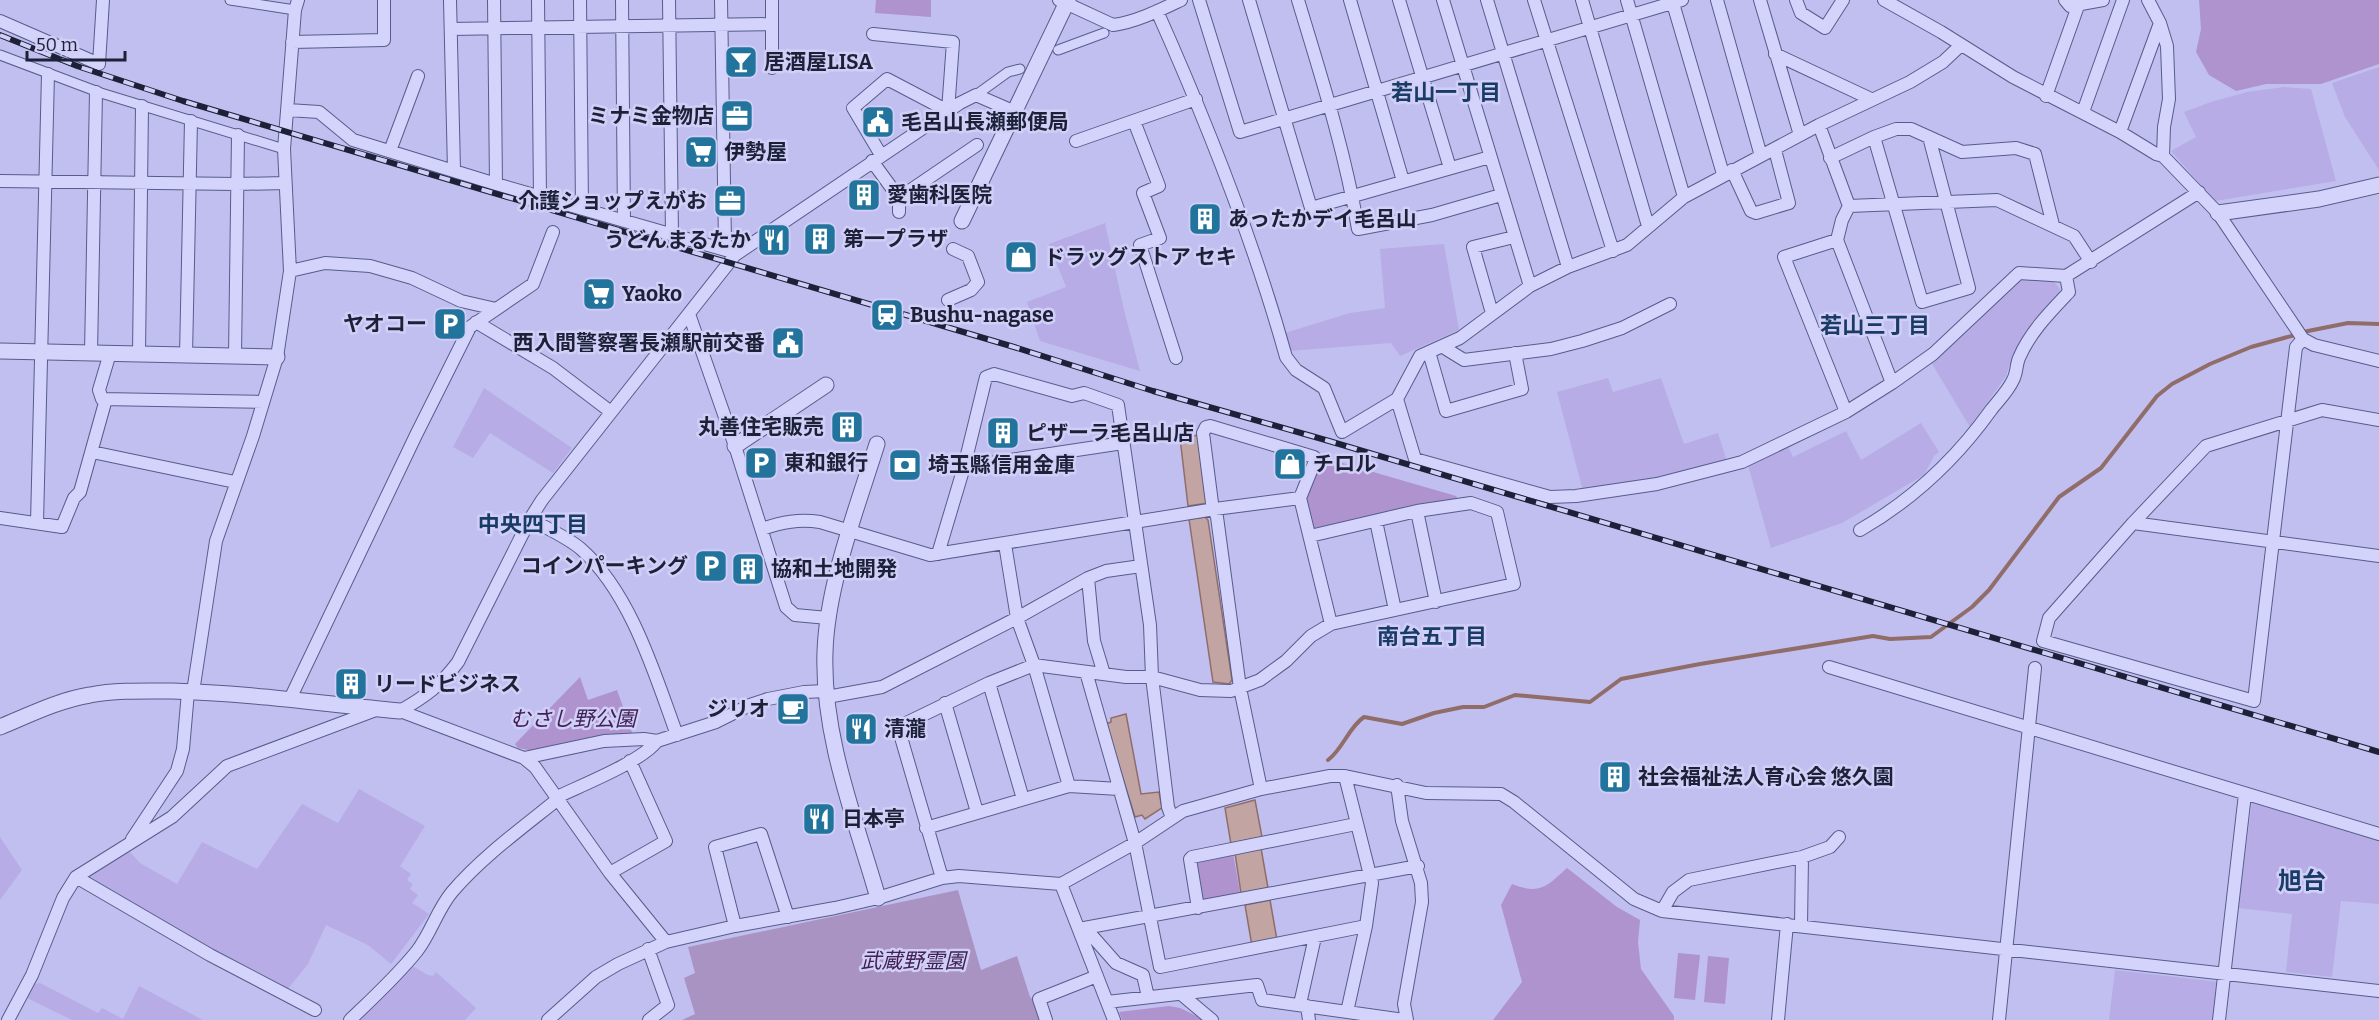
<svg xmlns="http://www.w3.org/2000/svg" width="2379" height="1020" font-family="Bitter,'Noto Sans JP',serif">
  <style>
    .farmland { fill: #b7ace6 }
    .green { fill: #ae93cf }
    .cemetery { fill: #a993c3 }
    .water { fill: #c2a4a3; stroke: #906d69; stroke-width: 1.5 }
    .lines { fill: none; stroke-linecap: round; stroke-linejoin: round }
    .stream { stroke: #906d69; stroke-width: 4 }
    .pedestrian-casing { stroke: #565d8a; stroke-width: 11 }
    .minor-casing { stroke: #565d8a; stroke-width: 14 }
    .tertiary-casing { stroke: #565d8a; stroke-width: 17 }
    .pedestrian { stroke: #d4d3fb; stroke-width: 9 }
    .minor { stroke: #d4d3fb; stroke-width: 12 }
    .tertiary { stroke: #d4d3fb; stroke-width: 15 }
    .rail-casing { stroke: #1c2138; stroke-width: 6 }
    .rail { stroke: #d1cff7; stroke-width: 4; stroke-dasharray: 11; stroke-linecap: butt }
    .labels { text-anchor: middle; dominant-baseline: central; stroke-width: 5; stroke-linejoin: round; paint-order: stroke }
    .poi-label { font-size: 21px; font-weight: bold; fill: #1c2138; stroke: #d1cff7; text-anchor: start }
    .park-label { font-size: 21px; font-style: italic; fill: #402156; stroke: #d1cff7 }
    .neighbourhood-label { font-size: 22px; font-weight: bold; fill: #193c67; stroke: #d1cff7 }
    .quarter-label { font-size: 24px; font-weight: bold; fill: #193c67; stroke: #d1cff7 }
  </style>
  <rect width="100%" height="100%" fill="#c1bff0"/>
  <path class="farmland" d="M2379 67V170L2345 117 2332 83Z
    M2284 87 2311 89 2336 181 2215 201 2171 151 2196 137 2184 112 2211 102 2247 92Z
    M1105 223 1124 310 1140 371 1040 341 1027 302 1066 287 1049 244Z
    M1444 244 1459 330 1400 356 1391 343 1289 351 1285 333 1350 313 1385 308 1380 249Z
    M2021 278H2051L2060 289 2056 301 2039 317 2009 366 2006 376 1970 427 1931 362Z
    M1608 378 1613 392 1661 378 1684 444 1718 433 1727 462 1688 472 1583 491 1557 392Z
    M484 388 572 448 553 473 490 433 473 458 453 447Z
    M1921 423 1939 452 1934 456 1924 475 1842 523 1771 548 1748 465 1788 446 1793 457 1846 431 1861 460Z
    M359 789 425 826 400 866 411 874 407 880 413 884 410 889 418 895 412 903 429 914 391 964 368 945 326 925 308 964 287 990 221 956 85 878 100 867 130 852 140 863 177 884 202 842 257 869 302 804 338 823Z
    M2252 802 2379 840V904L2341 901 2332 977 2286 972 2292 914 2238 908Z
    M0 837 22 870 0 900Z
    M414 967 428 975 433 976 436 972 476 1008 465 1020H360L407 969Z
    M2115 970 2219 982 2214 1020H2109Z
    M40 983 98 1013 102 1008 123 1019 139 986 203 1020H72L27 998 35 984Z"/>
  <path class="green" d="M876 0H931V17L875 13Z
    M2199 0H2379V64L2321 84H2266L2236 91 2209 75 2196 52 2201 29Z
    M1325 458 1456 496 1458 499 1314 528 1306 496 1323 459Z
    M580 677 588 700 617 690 633 735 534 751 518 748 515 744Z
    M1233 853 1240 893 1202 901 1195 861Z
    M1567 868 1617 907 1640 920 1638 942 1641 969 1674 1016V1020H1493L1522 982 1501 905 1512 884C1540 895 1546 887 1567 868Z
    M1678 953 1700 955 1695 1000 1674 998Z
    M1708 956 1729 958 1725 1004 1704 1002Z
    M1169 1006 1180 1008 1205 1020H1122L1119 1012Z"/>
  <path class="cemetery" d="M958 890 981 970 1017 956 1030 997 1037 1003 1042 1020H682L695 1014 684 978 695 973 688 947Z"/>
  <path class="water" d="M1199 435 1208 503 1188 506 1180 438Z
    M1205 517 1208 520 1232 680 1229 684 1213 682 1189 519Z
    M1126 714 1141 794 1159 792 1162 808 1145 819 1142 815 1135 817 1106 724 1111 722V718Z
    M1255 800 1262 837 1231 844 1225 808Z
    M1261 848 1268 888 1241 893 1235 853Z
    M1270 900 1277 940 1252 946 1245 905Z"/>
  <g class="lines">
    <path class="stream" d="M2303 332 2348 323 2379 324
      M1328 760C1343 749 1348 728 1364 717L1402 724 1434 713 1463 707H1484L1515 695 1590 702 1621 679 1700 664 1873 636 1890 639 1931 637 1972 607 1989 590 2059 497 2101 468 2157 396 2172 384 2210 364 2251 347 2295 335"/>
    <defs>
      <path id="pedestrian" d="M230 0 295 10
        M1058 50 1104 33
        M0 55 101 93 284 149
        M976 95 1008 72 1020 69"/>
      <path id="minor" d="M450 0 454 170
        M494 0 496 184
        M538 0 540 197
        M580 0 582 209
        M622 0 624 221
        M669 0 672 235
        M721 0 725 243 729 251
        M1059 0 1113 25C1136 22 1160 10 1181 0
        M1199 0 1240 132 1682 0
        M1249 0 1311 208 1490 157
        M1298 0C1321 76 1345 151 1358 229L1432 215 1501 195
        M1350 0 1403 181
        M1399 0 1450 168
        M1443 0 1530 286
        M1487 0 1568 267
        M1534 0 1613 251
        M1582 0 1648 226
        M1627 0 1684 197
        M1672 0 1723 174
        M1717 0 1761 156
        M1760 0 1800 135
        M1796 0 1801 13 1825 28 1843 0
        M1884 0 1941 32 2013 77 2120 132 2156 154 2163 156 2218 213 2303 339 2314 345 2379 361
        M2065 0 2070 6 2103 0
        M2148 0 2160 23 2167 46 2169 99 2164 127 2163 156
        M1157 11C1207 123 1253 238 1286 357L1296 370 1324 388 1342 432 1397 399
        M0 21 99 64 103 0
        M451 29 772 24
        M873 34 953 42 948 111 887 79 853 108 881 155
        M292 42 384 40V0
        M1961 45 1943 62 1910 82 1819 125 1684 197 1627 245 1568 267 1530 286 1460 338 1420 356 1397 399 1415 459 1550 497 1576 496 1657 484 1742 462 1846 412 1892 383 1933 354 2019 273 2066 276 2199 192
        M1775 54 1871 99
        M772 68V0
        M2046 96 2078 6
        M288 110 319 112 353 140 496 184 729 251 735 255
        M2083 112 2123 0
        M1134 121 1159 186 1143 193 1160 238 1140 245 1176 358
        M1819 125 1849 206 1842 220 1837 240 1892 383
        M2120 132 2160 23
        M1874 137 1922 302 1969 288 1929 137
        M1076 141 1196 99
        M390 151 418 76
        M1830 158 1874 137 1896 129H1911L1962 152 2016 148 2035 154 2053 225
        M872 161 899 198 977 145
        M1732 170 1751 211 1756 213 1789 203 1775 150
        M0 181 237 184 285 183
        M899 198V212
        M1849 206 1997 200 2074 236 2091 262
        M1837 240 1784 257 1846 412
        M290 271 325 263 370 266 412 278 461 301 496 309
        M948 300 971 290 978 282 968 256 953 249
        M1492 313 1473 247 1514 237
        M689 314 735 446 786 607 795 615 828 618
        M476 322 553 368 611 412
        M2303 339 2296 347 2254 701 2043 641 2049 618 2133 523 2206 446 2322 410 2379 420
        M1443 347 1464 360 1551 349 1582 341 1622 328 1670 304
        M1429 352 1446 411 1522 389 1515 353
        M91 353 96 92
        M110 353 99 390 102 399 263 402
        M139 354 142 106
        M186 355 191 121
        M235 356 238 135
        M92 452 235 482
        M964 467 1123 443
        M1417 511 1436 602
        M0 518 62 527 74 498 80 492 106 399
        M530 519C546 528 567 537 581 549 631 593 655 675 677 735
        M1376 521 1395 610
        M37 523 48 74
        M2133 523 2379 556
        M762 529C782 522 799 519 820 522L930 555 1215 509 1300 498
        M1860 530C1912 500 1956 459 1991 410 1998 401 2008 391 2013 380 2017 373 2016 365 2019 358 2030 332 2050 312 2069 292L2066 276
        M1005 544 1017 618 1034 665 1069 786
        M938 554 964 467 986 377 994 374 1072 396 1084 393 1118 405 1150 625 1152 677 1168 807 1172 818
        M1088 578 1094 641 1104 674
        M1829 667 2379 834
        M1086 672 1135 843 1160 967 1366 926
        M989 683 1023 799
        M193 692 216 541 253 436 277 357 290 271 284 149 295 10 298 0
        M827 697 882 687 1017 618 1088 578 1106 571 1141 566
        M290 699 416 435 470 327 533 284 553 232
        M945 703 977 812
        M400 711C426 696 440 686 458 662L530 519 542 500 735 255 960 103 976 95 1015 112
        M400 711 524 758 535 767 610 873 666 942
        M524 758 604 741 644 739 657 741 716 722 750 705 768 699 804 692 826 691
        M1345 776 1372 883 1366 926 1347 1012
        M1397 785 1402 821 1421 883 1422 902 1404 1004 1407 1020
        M1261 789 1240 688 1217 517 1212 503 1203 433 1206 427 1210 426 1314 457 1315 461 1300 498 1331 624
        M557 797C582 785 641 762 657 741
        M926 828 1069 786 1119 789
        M132 839 177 771 183 749 188 692
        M610 873 666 841 630 761
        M76 877 210 955 315 1010
        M942 878 898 727 989 683 1034 665 1126 677H1152L1200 690 1231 691 1260 680 1286 661 1311 636 1331 624 1514 584 1497 512 1471 503 1417 511 1310 536
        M1061 884 1114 1020
        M1198 908 1190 859 1192 857 1356 824
        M1662 911 1673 892 1689 880 1802 857 1830 847 1839 837
        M735 926 715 847 761 834 788 917
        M1801 926 1802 857
        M1079 929 1418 866
        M1086 929 1116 963 1143 975 1148 997
        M648 949 668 1005 649 1020
        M1181 994 1212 1020
        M1107 1002 1257 985 1262 1000 1404 1020
        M1300 1004 1315 937
        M1307 1006 1309 1020
        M8 1020 32 975 63 898 76 877 172 817 227 766 376 710
        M350 1020C373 998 397 976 417 951 431 933 437 910 452 892 482 857 522 828 558 799
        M548 1020 596 977 618 964 666 942 735 926 835 908 878 898 942 878 959 876 1061 884 1135 843 1183 811 1261 789 1330 776H1345L1426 793 1501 794 1514 802 1634 899 1662 911 2379 991
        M1046 1020 1039 999 1097 976
        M1778 1020 1787 924
        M1999 1020 2035 668
        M2219 1020 2245 794"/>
      <path id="tertiary" d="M2218 213 2319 199 2379 185
        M962 221 1068 0
        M0 351 277 357
        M877 444C857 508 827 585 825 652 822 736 855 818 878 898
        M735 446 826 385
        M0 727C29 715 59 700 90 695 117 690 145 691 172 691 249 693 324 704 400 711"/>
    </defs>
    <use href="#pedestrian" class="pedestrian-casing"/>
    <use href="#minor" class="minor-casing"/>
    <use href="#tertiary" class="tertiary-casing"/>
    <use href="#pedestrian" class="pedestrian"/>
    <use href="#minor" class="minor"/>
    <use href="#tertiary" class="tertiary"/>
    <defs>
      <path id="rail" d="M0 35 77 66 183 101 1014 347 1153 391 1329 441 2379 752"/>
    </defs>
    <use href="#rail" class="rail-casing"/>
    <use href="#rail" class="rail"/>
  </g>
  <defs>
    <symbol id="bar-square" viewBox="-11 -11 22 22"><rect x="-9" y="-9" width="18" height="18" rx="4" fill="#23749c" stroke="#d1cff7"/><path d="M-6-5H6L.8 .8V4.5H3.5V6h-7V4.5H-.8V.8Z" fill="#fff"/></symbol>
    <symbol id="office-square" viewBox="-11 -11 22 22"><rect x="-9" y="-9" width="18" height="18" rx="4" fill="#23749c" stroke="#d1cff7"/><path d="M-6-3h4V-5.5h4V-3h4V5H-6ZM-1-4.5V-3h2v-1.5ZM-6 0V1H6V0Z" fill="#fff"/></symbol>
    <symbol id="civic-square" viewBox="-11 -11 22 22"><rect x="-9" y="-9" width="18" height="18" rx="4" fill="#23749c" stroke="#d1cff7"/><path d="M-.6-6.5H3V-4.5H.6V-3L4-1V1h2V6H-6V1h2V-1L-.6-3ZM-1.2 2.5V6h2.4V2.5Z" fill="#fff"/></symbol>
    <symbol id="supermarket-square" viewBox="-11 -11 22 22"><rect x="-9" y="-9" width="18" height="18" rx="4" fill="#23749c" stroke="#d1cff7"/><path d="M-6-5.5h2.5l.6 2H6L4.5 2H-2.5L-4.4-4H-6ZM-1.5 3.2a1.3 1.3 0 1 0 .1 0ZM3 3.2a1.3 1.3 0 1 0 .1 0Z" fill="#fff"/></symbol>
    <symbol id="building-square" viewBox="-11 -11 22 22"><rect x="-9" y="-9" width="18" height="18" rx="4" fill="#23749c" stroke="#d1cff7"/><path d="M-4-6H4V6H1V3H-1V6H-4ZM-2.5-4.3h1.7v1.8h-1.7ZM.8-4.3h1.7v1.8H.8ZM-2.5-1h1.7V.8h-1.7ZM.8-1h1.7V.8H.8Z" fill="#fff"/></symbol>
    <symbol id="restaurant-square" viewBox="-11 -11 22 22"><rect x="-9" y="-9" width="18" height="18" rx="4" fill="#23749c" stroke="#d1cff7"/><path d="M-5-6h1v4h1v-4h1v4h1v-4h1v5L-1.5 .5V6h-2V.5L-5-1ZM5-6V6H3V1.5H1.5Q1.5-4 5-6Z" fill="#fff"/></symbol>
    <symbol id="shop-square" viewBox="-11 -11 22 22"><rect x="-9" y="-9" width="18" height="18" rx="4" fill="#23749c" stroke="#d1cff7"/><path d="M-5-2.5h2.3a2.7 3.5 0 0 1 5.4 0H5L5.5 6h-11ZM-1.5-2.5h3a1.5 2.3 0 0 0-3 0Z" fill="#fff"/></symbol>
    <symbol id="station-square" viewBox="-11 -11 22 22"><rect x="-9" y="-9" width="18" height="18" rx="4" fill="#23749c" stroke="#d1cff7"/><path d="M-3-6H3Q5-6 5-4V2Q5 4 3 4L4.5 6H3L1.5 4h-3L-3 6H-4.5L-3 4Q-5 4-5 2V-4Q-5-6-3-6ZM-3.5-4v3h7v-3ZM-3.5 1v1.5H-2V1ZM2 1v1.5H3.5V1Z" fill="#fff"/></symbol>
    <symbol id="parking-square" viewBox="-11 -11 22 22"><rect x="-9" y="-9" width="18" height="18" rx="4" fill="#23749c" stroke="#d1cff7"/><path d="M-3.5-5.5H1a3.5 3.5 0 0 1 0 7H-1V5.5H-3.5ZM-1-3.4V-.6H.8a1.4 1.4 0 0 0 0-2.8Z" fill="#fff"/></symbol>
    <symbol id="bank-square" viewBox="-11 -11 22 22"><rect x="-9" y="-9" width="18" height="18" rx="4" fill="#23749c" stroke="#d1cff7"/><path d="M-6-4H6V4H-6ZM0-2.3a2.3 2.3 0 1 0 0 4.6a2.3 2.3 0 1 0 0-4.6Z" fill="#fff"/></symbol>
    <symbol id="cafe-square" viewBox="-11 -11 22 22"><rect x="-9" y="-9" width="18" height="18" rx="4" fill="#23749c" stroke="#d1cff7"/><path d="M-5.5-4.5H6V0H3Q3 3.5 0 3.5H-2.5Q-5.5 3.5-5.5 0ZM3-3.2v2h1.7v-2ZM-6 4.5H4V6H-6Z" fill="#fff"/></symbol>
  </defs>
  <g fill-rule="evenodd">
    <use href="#bar-square" x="722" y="43" width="38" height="38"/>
    <use href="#office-square" x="718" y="97" width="38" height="38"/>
    <use href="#civic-square" x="859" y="103" width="38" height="38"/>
    <use href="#supermarket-square" x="682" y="133" width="38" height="38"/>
    <use href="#building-square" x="845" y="176" width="38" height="38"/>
    <use href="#office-square" x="711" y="182" width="38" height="38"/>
    <use href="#building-square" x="1186" y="200" width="38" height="38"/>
    <use href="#building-square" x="801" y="220" width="38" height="38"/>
    <use href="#restaurant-square" x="755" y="221" width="38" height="38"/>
    <use href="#shop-square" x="1002" y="238" width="38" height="38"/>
    <use href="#supermarket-square" x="580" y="275" width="38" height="38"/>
    <use href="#station-square" x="868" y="296" width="38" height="38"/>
    <use href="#parking-square" x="431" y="305" width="38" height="38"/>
    <use href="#civic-square" x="769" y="324" width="38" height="38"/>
    <use href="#building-square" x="828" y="408" width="38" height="38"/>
    <use href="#building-square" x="984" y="414" width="38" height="38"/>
    <use href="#parking-square" x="742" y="444" width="38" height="38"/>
    <use href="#shop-square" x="1271" y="445" width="38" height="38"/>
    <use href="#bank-square" x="886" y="446" width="38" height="38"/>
    <use href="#parking-square" x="692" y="547" width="38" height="38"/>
    <use href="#building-square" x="729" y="550" width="38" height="38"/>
    <use href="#building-square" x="332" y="665" width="38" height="38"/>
    <use href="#cafe-square" x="774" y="690" width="38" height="38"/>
    <use href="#restaurant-square" x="842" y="710" width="38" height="38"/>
    <use href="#building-square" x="1596" y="758" width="38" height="38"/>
    <use href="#restaurant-square" x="800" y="800" width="38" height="38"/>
  </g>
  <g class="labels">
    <g class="poi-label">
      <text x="764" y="62">居酒屋LISA</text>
      <text x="714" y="116" text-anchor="end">ミナミ金物店</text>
      <text x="901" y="122">毛呂山長瀬郵便局</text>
      <text x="724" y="152">伊勢屋</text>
      <text x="887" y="195">愛歯科医院</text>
      <text x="707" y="201" text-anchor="end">介護ショップえがお</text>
      <text x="1228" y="219">あったかデイ毛呂山</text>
      <text x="843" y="239">第一プラザ</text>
      <text x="751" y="240" text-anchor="end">うどんまるたか</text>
      <text x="1044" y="257">ドラッグストア セキ</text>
      <text x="622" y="294">Yaoko</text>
      <text x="910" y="315">Bushu-nagase</text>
      <text x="427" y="324" text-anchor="end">ヤオコー</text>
      <text x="765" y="343" text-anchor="end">西入間警察署長瀬駅前交番</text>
      <text x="824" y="427" text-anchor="end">丸善住宅販売</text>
      <text x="1026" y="433">ピザーラ毛呂山店</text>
      <text x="784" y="463">東和銀行</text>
      <text x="1313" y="464">チロル</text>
      <text x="928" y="465">埼玉縣信用金庫</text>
      <text x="688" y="566" text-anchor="end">コインパーキング</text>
      <text x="771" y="569">協和土地開発</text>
      <text x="374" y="684">リードビジネス</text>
      <text x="770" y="709" text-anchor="end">ジリオ</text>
      <text x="884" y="729">清瀧</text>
      <text x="1638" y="777">社会福祉法人育心会 悠久園</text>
      <text x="842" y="819">日本亭</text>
    </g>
    <g class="park-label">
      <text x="573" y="719">むさし野公園</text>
      <text x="913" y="961">武蔵野霊園</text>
    </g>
    <g class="neighbourhood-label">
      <text x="1446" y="92">若山一丁目</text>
      <text x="1875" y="325">若山三丁目</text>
      <text x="533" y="524">中央四丁目</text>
      <text x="1432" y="636">南台五丁目</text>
    </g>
    <g class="quarter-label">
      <text x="2302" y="881">旭台</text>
    </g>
  </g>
  <path d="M27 51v9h98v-9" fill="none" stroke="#1c2138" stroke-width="3"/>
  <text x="36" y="51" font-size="18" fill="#1c2138" stroke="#d1cff7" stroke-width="4.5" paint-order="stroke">50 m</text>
</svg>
